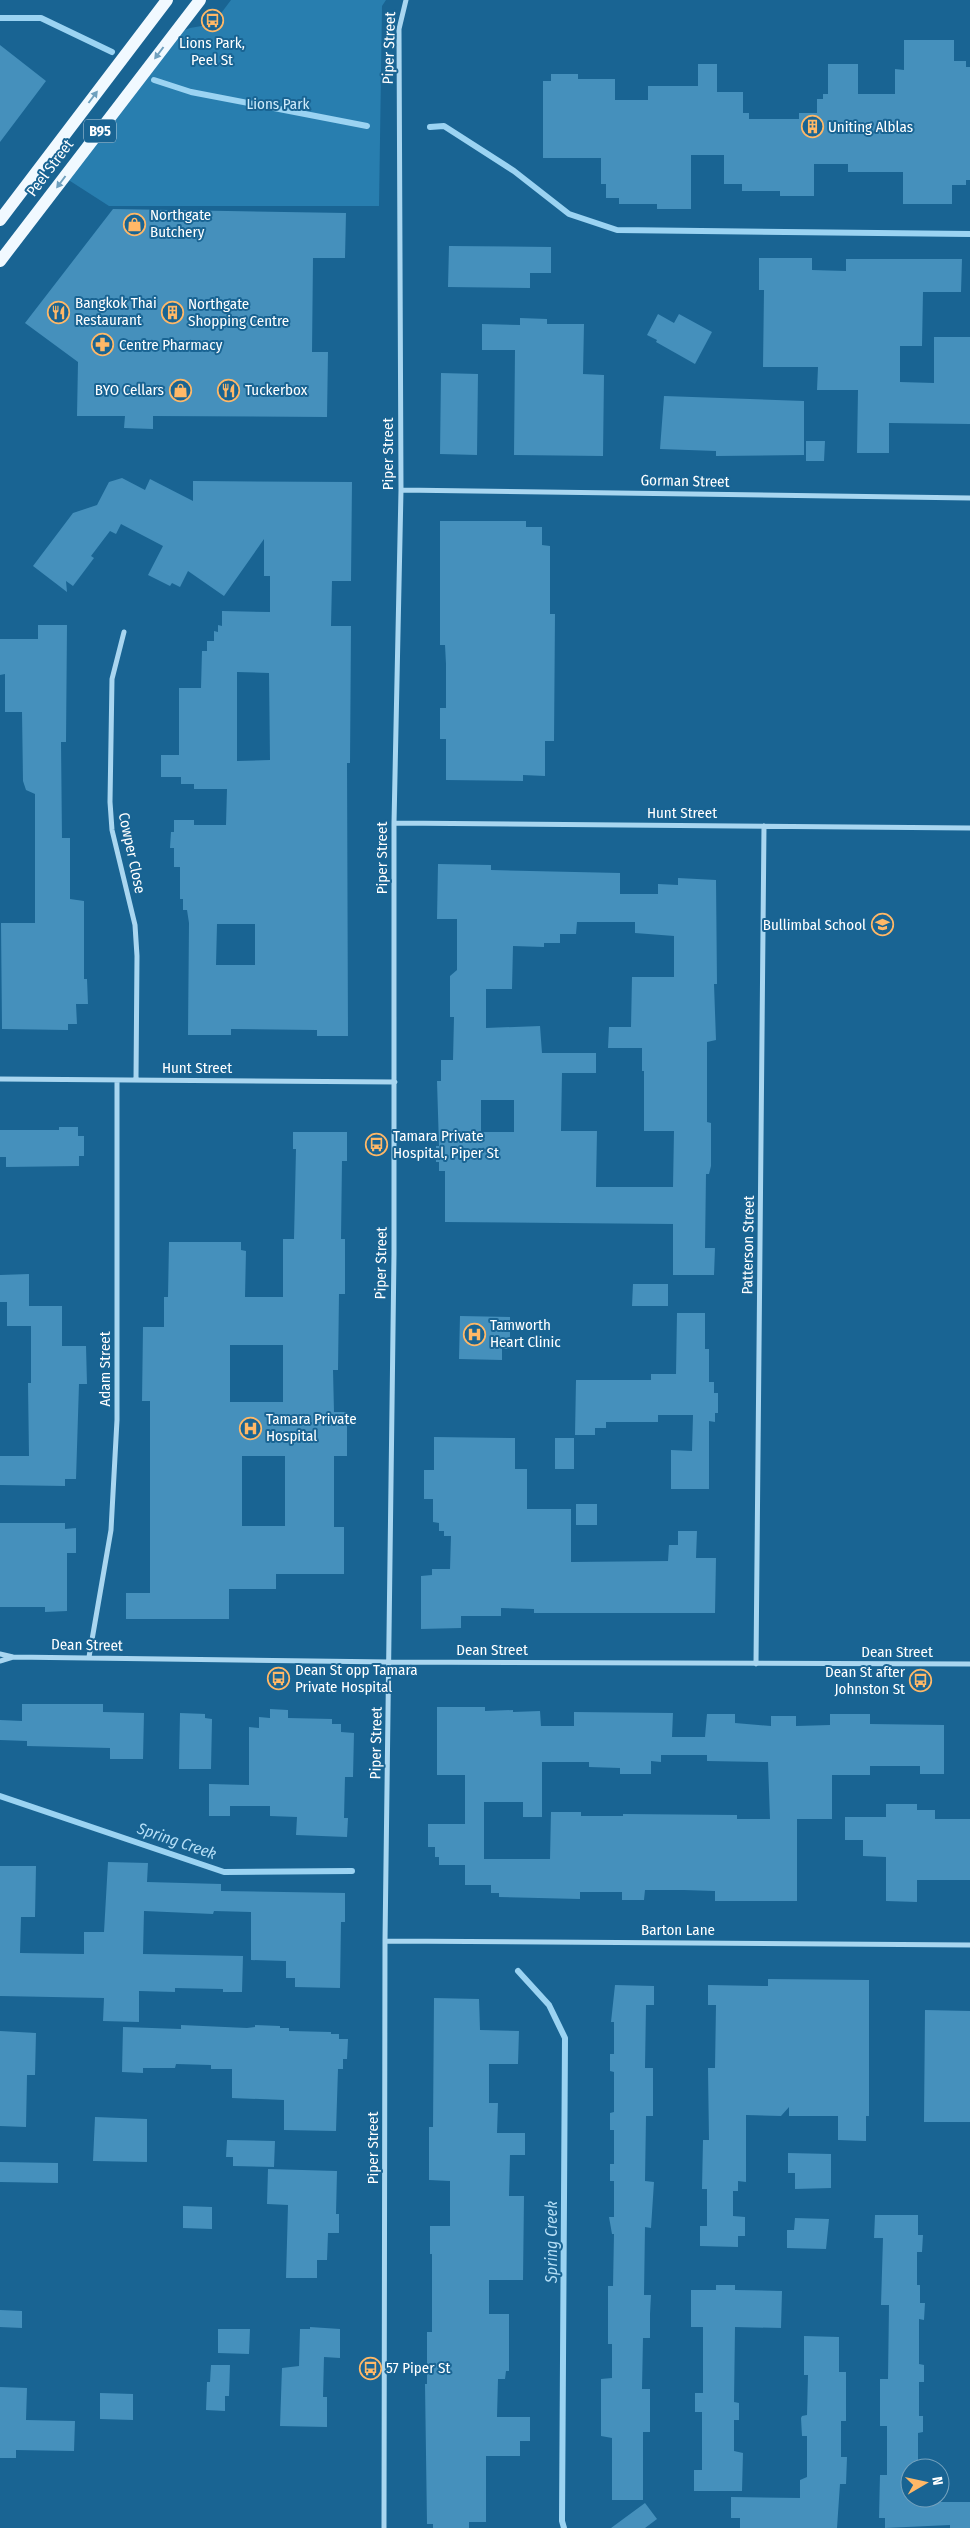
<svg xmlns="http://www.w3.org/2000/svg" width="970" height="2528" font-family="'Fira Sans Condensed',sans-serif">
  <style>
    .green { fill: #287eaf }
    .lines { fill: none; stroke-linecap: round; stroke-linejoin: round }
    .stream { stroke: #9bd3f2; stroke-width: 6 }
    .building { fill: #4590bc; fill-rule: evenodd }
    .minor { stroke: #a9d6f0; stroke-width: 5 }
    .primary { stroke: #f1f9ff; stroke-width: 12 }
    .oneway { fill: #6fa0be }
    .labels { text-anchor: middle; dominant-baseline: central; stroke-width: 4; stroke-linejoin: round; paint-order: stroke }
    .shield { fill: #196493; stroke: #bad0df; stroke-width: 1 }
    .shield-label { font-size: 14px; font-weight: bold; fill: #fff }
    .poi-label { font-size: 15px; fill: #fff; stroke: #196493; text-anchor: start }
    .street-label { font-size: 15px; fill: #fff; stroke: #196493 }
    .park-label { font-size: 15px; fill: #cfebfb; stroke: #196493 }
    .water-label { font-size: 16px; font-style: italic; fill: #b5dff7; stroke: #196493 }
  </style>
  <rect width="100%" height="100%" fill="#196493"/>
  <path class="green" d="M231 0H386L382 6 379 206H109L67 179 179 32 190 28 213 24Z"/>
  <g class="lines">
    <path class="stream" d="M0 18H41L112 52
      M154 80 191 92 367 126
      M430 127 444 126 514 171 569 214 617 230 970 234
      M0 1796 224 1872 352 1871
      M518 1971 549 2005 565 2038 562 2521 564 2528"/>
  </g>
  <path class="building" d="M904 40H954V61H966V67H970V180H966V185H952V204H903V172H848V164H814V196H780V191H742V184H724V155H691V209H657V204H619V198H606V184H601V158H543V81H551V74H578V79H615V100H648V86H698V64H717V92H743V113H749V119H799V113H817V99H823V94H828V64H858V94H895V69L904 70Z
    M0 45 46 81 0 142Z
    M113 209 346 213 345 258H313L312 352H328L327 417 153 416V429L124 428 125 416H77L78 362 25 323Z
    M449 246 551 247V273H530V288L448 287Z
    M759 258H812V270L846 271V259H962L961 292H923L922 346H900V382L934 383V337H970V424L889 423V453H857L858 390H817L818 367H763L764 290H759Z
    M658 314 674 323 679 314 712 332 695 364 656 342 657 340 647 335Z
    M520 318 547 319V324H584L583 374 604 375 603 456 514 455 515 350H482V324L520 325Z
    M441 373 478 374 477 455 440 454Z
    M664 396 804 401V455L716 456V451L660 449Z
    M806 441H825L824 461H806Z
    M122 478 145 490 150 479 193 501V481L352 482 351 581H332L331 626H351L350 763H347L348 1036H317V1030L231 1029V1035H188L189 923 187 910H183V899H180V867H174V848H170L171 832H174V820H194V825H226L227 789H194V784H181V777H161V755H179V688H201L202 651H207V641H214V631L218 632V625L222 626V611L270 612V576H264V539L224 596 188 571 180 587 172 583 170 586 148 575 163 546 121 524 116 534 110 531 91 556 94 558 73 586 66 581 67 592 33 566 73 513 97 505 109 482ZM237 672 269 673 270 760 237 761ZM217 924H255V965H216Z
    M440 521H526V527H542V545L550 546V614H555L554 741H545V776L523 775V781L446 780V739H440V708H446V664L445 645H440Z
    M38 625H67L66 742H61L62 838H70V899L84 901V979H87L88 1004H76L77 1024H68V1030L2 1029 1 923H35V794L26 790 23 781 22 712H5V674L0 675V639H38Z
    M438 864 491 865V870L620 873V894H658V884L678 885V878L716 880 717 984H714L716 1040 707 1042V1122L711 1123V1166L709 1174H706L705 1248H715L714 1275H673V1224L445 1222V1171H439V1162H436V1146H439L437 1081H441V1060H453L454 1017H450V976L457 970V919H437ZM577 922H635V933L674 936V977H632L631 1027H609L608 1048H642V1071H644V1131H674L673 1187H596L597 1131H561L562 1073H596V1053H542L540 1026 486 1028V989H512L513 946 544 947V943H560V934H576ZM481 1100H514V1132H481Z
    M59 1127H78V1136H84V1156H79V1166L6 1167V1157H0V1130H59Z
    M293 1132H347V1161H342L341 1239H345V1294H339L338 1370H333L334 1412H347V1456H334V1527H344V1574H276V1589H229V1619H126V1593H150V1401H142L143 1327H164V1297H168L169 1242H241V1250L246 1251 245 1297H283V1239H294L296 1149H293ZM230 1345H283V1402H230ZM242 1456H285V1526H242Z
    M29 1274V1306H62V1346H86L87 1384H79L76 1479H65V1486L0 1485V1456H29L28 1383H31V1326H7V1302H0V1275Z
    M633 1284H668V1306H632Z
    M677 1313H705V1349H709V1382H714V1393H718V1413H715V1422L709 1421V1489H671V1450L692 1451 693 1415H658V1422H606V1428H595V1435H575L576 1380H651V1374H676Z
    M460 1316 510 1317V1349H502V1360L459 1359Z
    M434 1437 515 1438V1469H527V1509H571V1562L668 1561 669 1545H678V1531H697L696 1558H716L715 1613H534V1609L501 1608V1616H461V1628L421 1629V1576L432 1575V1569H450L451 1536H444V1531H439V1523L433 1522V1499H424V1470H434Z
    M555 1438H574V1469H555Z
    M576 1504H597V1525H576Z
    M0 1523H65V1529L76 1528V1553H67V1611L45 1612V1607H0Z
    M22 1704H103V1712L144 1713 143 1759H110V1748L27 1746V1741L0 1740V1720L22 1721Z
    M437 1707H485V1711L513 1710V1712L540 1711 541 1726H574V1712L673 1713 672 1737H705L707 1714H735V1723L771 1726V1716H796V1726L830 1725V1714H870V1724L944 1725V1774H920V1766H870V1775H832V1819H797V1901H715V1891L684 1890H645L644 1900H622V1892H580V1899L499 1897V1893H491V1885H465V1865H439V1857H435V1847H428V1824H465V1775H437ZM661 1755H707V1761L768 1762 770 1819H737V1815L623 1814V1816H581V1812H551L550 1859H484V1802H523V1817H542V1762H589V1767L620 1768V1774H651V1761L661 1762Z
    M270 1709 288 1710V1718L332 1719V1724H341V1732L354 1733 353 1777H345L344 1818H348L347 1837 296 1835 297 1817 270 1816V1806H230V1816H209V1784L249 1785V1727L259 1728V1717L270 1718Z
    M180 1713 205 1714V1718L212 1719 211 1769H179Z
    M886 1804H917V1810H935V1819H970V1880H917V1902L886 1901V1857L863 1856V1840H845V1817H886Z
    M108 1862 148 1863 147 1882 221 1884V1891L345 1893V1922H341L340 1988 295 1987V1978H286V1961L251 1960V1912L214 1911 213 1914 144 1911 143 1954 243 1956 242 1992H223V1989L175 1988V1992L139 1991V2022L103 2021 104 1998 0 1996V1866H36L35 1917H21L20 1953 84 1954V1932H104Z
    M768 1979 869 1980V2116H866V2141L838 2140V2116H789V2107L781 2116 746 2115V2182L738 2181V2191H733V2216L745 2217V2236H738V2247L700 2246V2226H707V2189H702L703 2140H709L708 2068H715L716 2005H708V1985L768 1986Z
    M615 1985 654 1986V2005H646L645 2068H653V2116H646L645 2181 654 2182 651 2228 645 2227 644 2295H651L650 2314V2338H643L642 2389H650V2432H643V2500H612V2438L601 2436V2379L612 2378V2344H608V2286H613L614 2234H612L609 2217H614V2181H610V2164H614V2130H610V2113L614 2112V2072L610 2071V2054H614V2022H611Z
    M434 1998 479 1999 480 2030 519 2031 518 2064H489V2103H498L497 2133H525V2155H510L509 2196H524L523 2280H489V2314H509V2371H506L505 2379H498L497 2417H530V2441H520V2456H486V2522H469V2528H433V2524H427L425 2384H427V2332H432V2254H430V2226H450V2181L429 2180V2127H433Z
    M925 2010 970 2011V2122H924Z
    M181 2025 247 2028 255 2027V2025L280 2026V2028H289V2031L331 2032V2034H339V2039H348L347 2059H343V2069H338L336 2131 284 2130V2100L232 2098V2069H211V2065L176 2064 175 2068H143V2073L122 2072 123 2027 181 2029Z
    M0 2031 36 2033 35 2075H27L26 2127 0 2126Z
    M95 2117 147 2119V2162L93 2161Z
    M227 2140 275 2141 274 2167 233 2166V2157H226Z
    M788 2153 831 2154V2188L795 2189V2173H788Z
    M0 2162 58 2163V2183L0 2182Z
    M268 2169 337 2171 336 2214H339V2233H328L327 2260H317V2278H286L288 2205 267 2204Z
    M183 2206 212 2207V2229L183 2228Z
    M875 2215H918V2235H923L922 2252H917V2285H920V2303H925L924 2320 919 2319V2364L924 2365V2382H919V2416H923V2432L918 2433V2468H910V2498H917V2502H970V2528H950V2525L885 2528V2518H879L880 2475H887V2426H880V2379H888L889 2305H881L883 2238H874Z
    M795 2218 829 2219 826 2249 787 2248V2230H794Z
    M716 2285H735V2290L782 2291 781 2328 735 2327 734 2402 739 2403V2420H734V2451L743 2453 742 2491H694V2470H702V2412H695V2393H703V2327H691V2290H716Z
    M0 2310 22 2311V2328L0 2327Z
    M310 2327 340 2329V2358L324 2357 323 2397H327V2427L280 2426 282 2368 299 2366 300 2329H310Z
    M218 2329H250L249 2354 218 2353Z
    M804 2336 839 2337V2372H846V2421H841V2457H847L846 2484H840L837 2528H740V2518H731V2497L800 2498V2480L807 2477V2436H802L801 2418 802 2416 807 2415 808 2375H804Z
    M211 2365H230L229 2396H225V2411L206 2410 207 2382H210Z
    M0 2387 27 2388 26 2420 75 2421 74 2451 16 2450V2458H0Z
    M100 2393 133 2394V2420L100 2419Z
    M645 2503 657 2519 645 2528H611Z"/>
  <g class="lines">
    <path class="minor" d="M401 490 970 498
      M124 632 112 679 110 802 112 830 135 925 137 956 136 1080
      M394 823 970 828
      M0 1079 395 1082
      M0 1654 13 1657 389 1662 970 1664
      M89 1657 111 1530 117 1420V1080
      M0 1661 13 1657
      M756 1664 764 826
      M385 1941 970 1945
      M384 2528 385 1941 394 1254V823L401 490 399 29 406 0"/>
    <path class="primary" d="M0 220 167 0
      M0 261 200 0"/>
  </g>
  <defs><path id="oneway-solid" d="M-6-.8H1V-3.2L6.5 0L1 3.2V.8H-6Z" transform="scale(1.25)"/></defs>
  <g class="oneway">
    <use href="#oneway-solid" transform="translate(159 53) rotate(127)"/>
    <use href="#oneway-solid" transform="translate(93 97) rotate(-53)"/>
    <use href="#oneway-solid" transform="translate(61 182) rotate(127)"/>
  </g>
  <defs>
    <symbol id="bus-ring" viewBox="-11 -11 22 22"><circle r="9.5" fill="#196493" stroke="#ffb867" stroke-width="1.5"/><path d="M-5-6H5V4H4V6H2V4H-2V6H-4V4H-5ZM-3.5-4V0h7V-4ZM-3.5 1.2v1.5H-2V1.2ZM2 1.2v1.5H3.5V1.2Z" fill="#ffb867"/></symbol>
    <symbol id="building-ring" viewBox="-11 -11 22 22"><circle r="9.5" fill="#196493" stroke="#ffb867" stroke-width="1.5"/><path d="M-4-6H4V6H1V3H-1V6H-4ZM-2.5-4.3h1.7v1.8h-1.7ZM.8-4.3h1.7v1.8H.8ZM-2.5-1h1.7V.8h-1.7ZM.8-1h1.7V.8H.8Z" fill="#ffb867"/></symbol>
    <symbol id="shop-ring" viewBox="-11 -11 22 22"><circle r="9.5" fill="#196493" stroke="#ffb867" stroke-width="1.5"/><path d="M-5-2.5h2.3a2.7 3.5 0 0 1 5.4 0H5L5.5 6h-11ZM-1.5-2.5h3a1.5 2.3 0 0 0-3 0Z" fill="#ffb867"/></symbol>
    <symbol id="restaurant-ring" viewBox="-11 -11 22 22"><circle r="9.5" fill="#196493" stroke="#ffb867" stroke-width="1.5"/><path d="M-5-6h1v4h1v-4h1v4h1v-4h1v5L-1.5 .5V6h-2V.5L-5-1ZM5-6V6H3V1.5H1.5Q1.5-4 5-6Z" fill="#ffb867"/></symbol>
    <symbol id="pharmacy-ring" viewBox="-11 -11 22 22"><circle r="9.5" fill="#196493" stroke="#ffb867" stroke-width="1.5"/><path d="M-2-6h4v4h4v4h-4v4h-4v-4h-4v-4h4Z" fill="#ffb867"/></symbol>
    <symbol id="school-ring" viewBox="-11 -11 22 22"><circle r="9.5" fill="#196493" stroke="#ffb867" stroke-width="1.5"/><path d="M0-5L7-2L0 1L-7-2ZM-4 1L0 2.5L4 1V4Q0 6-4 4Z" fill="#ffb867"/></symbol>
    <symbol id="hospital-ring" viewBox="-11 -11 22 22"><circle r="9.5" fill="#196493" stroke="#ffb867" stroke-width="1.5"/><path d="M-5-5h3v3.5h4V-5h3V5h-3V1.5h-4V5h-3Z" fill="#ffb867"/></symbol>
  </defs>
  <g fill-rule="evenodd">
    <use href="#bus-ring" x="200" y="8" width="25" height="25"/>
    <use href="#building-ring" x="800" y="114" width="25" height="25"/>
    <use href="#shop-ring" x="122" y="212" width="25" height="25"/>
    <use href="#restaurant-ring" x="46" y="300" width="25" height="25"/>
    <use href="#building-ring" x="160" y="300" width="25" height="25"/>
    <use href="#pharmacy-ring" x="90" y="332" width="25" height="25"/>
    <use href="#shop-ring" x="168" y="378" width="25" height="25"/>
    <use href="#restaurant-ring" x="216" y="378" width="25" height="25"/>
    <use href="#school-ring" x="870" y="912" width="25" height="25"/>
    <use href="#bus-ring" x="364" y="1132" width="25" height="25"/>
    <use href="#hospital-ring" x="462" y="1322" width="25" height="25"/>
    <use href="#hospital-ring" x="238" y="1416" width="25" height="25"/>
    <use href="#bus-ring" x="266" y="1666" width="25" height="25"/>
    <use href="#bus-ring" x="908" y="1668" width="25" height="25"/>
    <use href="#bus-ring" x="358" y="2356" width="25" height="25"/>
  </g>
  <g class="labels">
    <rect class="shield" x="84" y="119.5" width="32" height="23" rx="4"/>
    <g class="shield-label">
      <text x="100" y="131">B95</text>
    </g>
    <g class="poi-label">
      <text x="212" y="43" text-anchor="middle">Lions Park,<tspan x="212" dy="17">Peel St</tspan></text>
      <text x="828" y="127">Uniting Alblas</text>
      <text x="150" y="215">Northgate<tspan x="150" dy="17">Butchery</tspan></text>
      <text x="75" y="303">Bangkok Thai<tspan x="75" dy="17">Restaurant</tspan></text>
      <text x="188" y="304">Northgate<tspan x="188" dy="17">Shopping Centre</tspan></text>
      <text x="119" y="345">Centre Pharmacy</text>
      <text x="164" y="390" text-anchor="end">BYO Cellars</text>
      <text x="245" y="390">Tuckerbox</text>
      <text x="866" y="925" text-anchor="end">Bullimbal School</text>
      <text x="393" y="1136">Tamara Private<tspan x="393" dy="17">Hospital, Piper St</tspan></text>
      <text x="490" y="1325">Tamworth<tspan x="490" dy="17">Heart Clinic</tspan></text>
      <text x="266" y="1419">Tamara Private<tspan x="266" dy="17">Hospital</tspan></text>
      <text x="295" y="1670">Dean St opp Tamara<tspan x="295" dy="17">Private Hospital</tspan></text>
      <text x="905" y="1672" text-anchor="end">Dean St after<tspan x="905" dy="17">Johnston St</tspan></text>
      <text x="386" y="2368">57 Piper St</text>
    </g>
    <g class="street-label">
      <text transform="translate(389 48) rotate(-88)">Piper Street</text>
      <text transform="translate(50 168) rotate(-53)">Peel Street</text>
      <text transform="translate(388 454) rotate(-90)">Piper Street</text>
      <text transform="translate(685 481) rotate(1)">Gorman Street</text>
      <text x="682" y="813">Hunt Street</text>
      <text transform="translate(132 853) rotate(78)">Cowper Close</text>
      <text transform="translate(382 858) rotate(-90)">Piper Street</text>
      <text x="197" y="1068">Hunt Street</text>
      <text transform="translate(748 1245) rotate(-89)">Patterson Street</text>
      <text transform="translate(381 1263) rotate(-89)">Piper Street</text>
      <text transform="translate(105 1369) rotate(-90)">Adam Street</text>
      <text transform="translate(87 1645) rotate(1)">Dean Street</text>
      <text x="492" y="1650">Dean Street</text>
      <text x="897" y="1652">Dean Street</text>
      <text transform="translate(376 1743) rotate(-89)">Piper Street</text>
      <text x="678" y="1930">Barton Lane</text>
      <text transform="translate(373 2148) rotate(-90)">Piper Street</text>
    </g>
    <g class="park-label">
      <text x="278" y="104">Lions Park</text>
    </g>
    <g class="water-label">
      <text transform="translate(177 1841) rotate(19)">Spring Creek</text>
      <text transform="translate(551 2242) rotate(-90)">Spring Creek</text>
    </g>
  </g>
  <g transform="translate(925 2483) rotate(81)"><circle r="24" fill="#196493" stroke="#75a2be"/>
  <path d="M0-4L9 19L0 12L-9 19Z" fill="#ffb867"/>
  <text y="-8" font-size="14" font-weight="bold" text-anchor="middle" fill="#ffffff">N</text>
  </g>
</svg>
